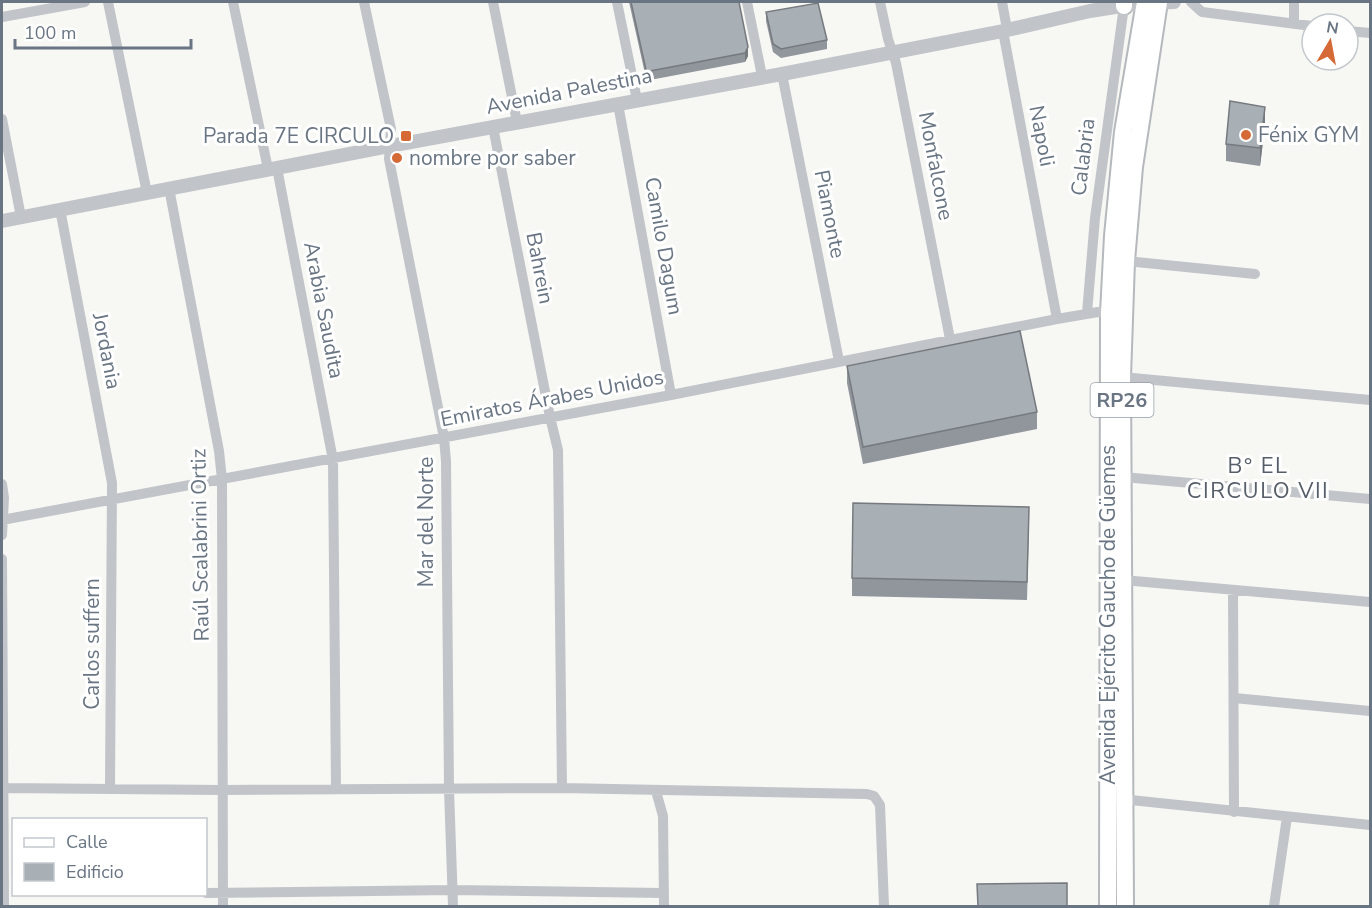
<svg xmlns="http://www.w3.org/2000/svg" width="1372" height="908" font-family="'Nunito Sans',sans-serif">
  <style>
    .lines { fill: none; stroke-linecap: round; stroke-linejoin: round }
    .primary-casing { stroke: #b5b8bc; stroke-width: 20 }
    .minor { stroke: #c1c4c8; stroke-width: 10 }
    .tertiary { stroke: #c1c4c8; stroke-width: 14 }
    .primary { stroke: #fff; stroke-width: 16 }
    .wall { fill: #90969c }
    .shaded-wall { fill: #767a7f }
    .building { fill: #a8afb5; stroke: #767a7f; stroke-width: 1.5 }
    .poi-dot { fill: #d56a37; stroke: #fff; stroke-width: 2 }
    .labels { text-anchor: middle; dominant-baseline: central; stroke-width: 6; stroke-linejoin: round; paint-order: stroke }
    .shield { fill: #fff; stroke: #969ea8; stroke-width: 1.5 }
    .shield-label { font-size: 20px; font-weight: bold; fill: #697583 }
    .street-label { font-size: 21px; fill: #697583; stroke: #fff }
    .poi-label { font-size: 21px; fill: #697583; stroke: #fff; text-anchor: start }
    .neighbourhood-label { font-size: 22px; letter-spacing: 1.5px; fill: #565e69; stroke: #fff }
  </style>
  <rect width="100%" height="100%" fill="#f7f7f4"/>
  <g class="lines">
    <defs>
      <path id="primary" d="M1124 6V2
        M1108 906 1109 313 1113 236 1123 132 1145 2
        M1125 906 1122 377 1126 261 1134 167 1159 2"/>
    </defs>
    <use href="#primary" class="primary-casing"/>
    <path class="minor" d="M108 2 147 193
      M233 2 268 169
      M364 2 391 129 389 159 444 438 446 461 449 789 453 906
      M493 2 517 122
      M617 2 637 100
      M747 2 762 76
      M880 2 888 39 896 63 950 339
      M1002 2 1007 29
      M1191 2 1202 12 1210 13 1312 26
      M2 17 85 2
      M1294 24V2
      M1003 31 1057 319
      M1348 31 1370 33
      M782 74 839 361
      M618 104 671 395
      M2 119 21 217
      M493 127 550 417 558 450 562 788
      M277 168 333 460 336 789
      M169 188 219 451 222 479 223 906
      M60 209 112 483 110 789
      M1126 261 1255 274
      M1087 313 1095 218 1124 6
      M1122 377 1370 400
      M1123 477 1370 499
      M2 484 4 498 2 535
      M2 520 671 395 1057 319 1098 312 1109 313
      M2 559 4 906
      M1123 580 1370 602
      M1233 591 1234 812
      M1234 698 1370 711
      M4 788 222 790 562 788 867 794 874 796 880 805 884 906
      M656 791 663 816 664 906
      M1121 799 1370 825
      M206 893 452 890 663 893
      M1274 906 1287 817"/>
    <path class="tertiary" d="M2 221 390 146 782 74 1003 31 1090 11 1134 4 1174 2"/>
    <use href="#primary" class="primary"/>
  </g>
  <path class="wall" d="M629 2H739L748 56 745 62 650 80 646 78Z
    M766 12 827 40V49L781 58 773 52 766 21Z
    M1265 125 1260 166 1226 161V144Z
    M847 366 1037 412V429L863 464 847 383Z
    M1029 524 1027 600 852 596V578Z"/>
  <path class="shaded-wall" d="M748 47V56L745 62V53Z
    M1265 107V125L1260 166V148Z"/>
  <path class="building" d="M631 2H739L748 47 745 53 650 71 646 70Z
    M818 3 827 40 781 49 773 44 766 12Z
    M1230 101 1265 107 1260 148 1226 144Z
    M1020 331 1037 412 863 447 847 366Z
    M853 503 1029 507 1027 582 852 578Z
    M1067 883V906H978L977 884Z"/>
  <g class="poi-dot">
    <circle cx="1246" cy="135" r="6"/>
    <rect x="400" y="130" width="12" height="12" rx="3"/>
    <circle cx="397" cy="158" r="6"/>
  </g>
  <g class="labels">
    <rect class="shield" x="1090.5" y="383" width="63" height="34" rx="4.5"/>
    <g class="shield-label">
      <text x="1122" y="400">RP26</text>
    </g>
    <g class="street-label">
      <text transform="translate(569 91) rotate(-11)">Avenida Palestina</text>
      <text transform="translate(1042 136) rotate(79)">Napoli</text>
      <text transform="translate(1083 157) rotate(-83)">Calabria</text>
      <text transform="translate(936 166) rotate(79)">Monfalcone</text>
      <text transform="translate(830 214) rotate(79)">Piamonte</text>
      <text transform="translate(664 246) rotate(80)">Camilo Dagum</text>
      <text transform="translate(540 268) rotate(79)">Bahrein</text>
      <text transform="translate(324 310) rotate(79)">Arabia Saudita</text>
      <text transform="translate(107 351) rotate(79)">Jordania</text>
      <text transform="translate(552 398) rotate(-11)">Emiratos Árabes Unidos</text>
      <text transform="translate(426 522) rotate(-90)">Mar del Norte</text>
      <text transform="translate(200 545) rotate(-91)">Raúl Scalabrini Ortiz</text>
      <text transform="translate(1108 615) rotate(-90)">Avenida Ejército Gaucho de Güemes</text>
      <text transform="translate(92 644) rotate(-90)">Carlos suffern</text>
    </g>
    <g class="poi-label">
      <text x="1258" y="135">Fénix GYM</text>
      <text x="394" y="136" text-anchor="end">Parada 7E CIRCULO</text>
      <text x="409" y="158">nombre por saber</text>
    </g>
    <g class="neighbourhood-label">
      <text x="1258" y="466">B° EL<tspan x="1258" dy="25">CIRCULO VII</tspan></text>
    </g>
  </g>
  <rect width="1372" height="908" fill="none" stroke="#697583" stroke-width="6"/>
  <rect x="12" y="818" width="195" height="78" fill="#ffffff" stroke="#c3c8cd" stroke-width="1.5"/>
  <rect x="24" y="838" width="30" height="9" fill="#ffffff" stroke="#c3c8cd" stroke-width="1.5"/>
  <text x="66" y="848" font-size="18" fill="#697583">Calle</text>
  <rect x="24" y="863" width="30" height="18" fill="#a8afb5" stroke="#c3c8cd" stroke-width="1.5"/>
  <text x="66" y="878" font-size="18" fill="#697583">Edificio</text>
  <g transform="translate(1330 42) rotate(10)"><circle r="28" fill="#ffffff" stroke="#c3c8cd" stroke-width="1.5"/>
  <path d="M0-4.5L10 22L0 15L-10 22Z" fill="#d56a37"/>
  <text y="-9" font-size="16" font-weight="bold" text-anchor="middle" fill="#697583">N</text>
  </g>
  <path d="M15 39v9h176v-9" fill="none" stroke="#697583" stroke-width="3"/>
  <text x="24" y="39" font-size="18" fill="#697583" stroke="#ffffff" stroke-width="4.5" paint-order="stroke">100 m</text>
</svg>
